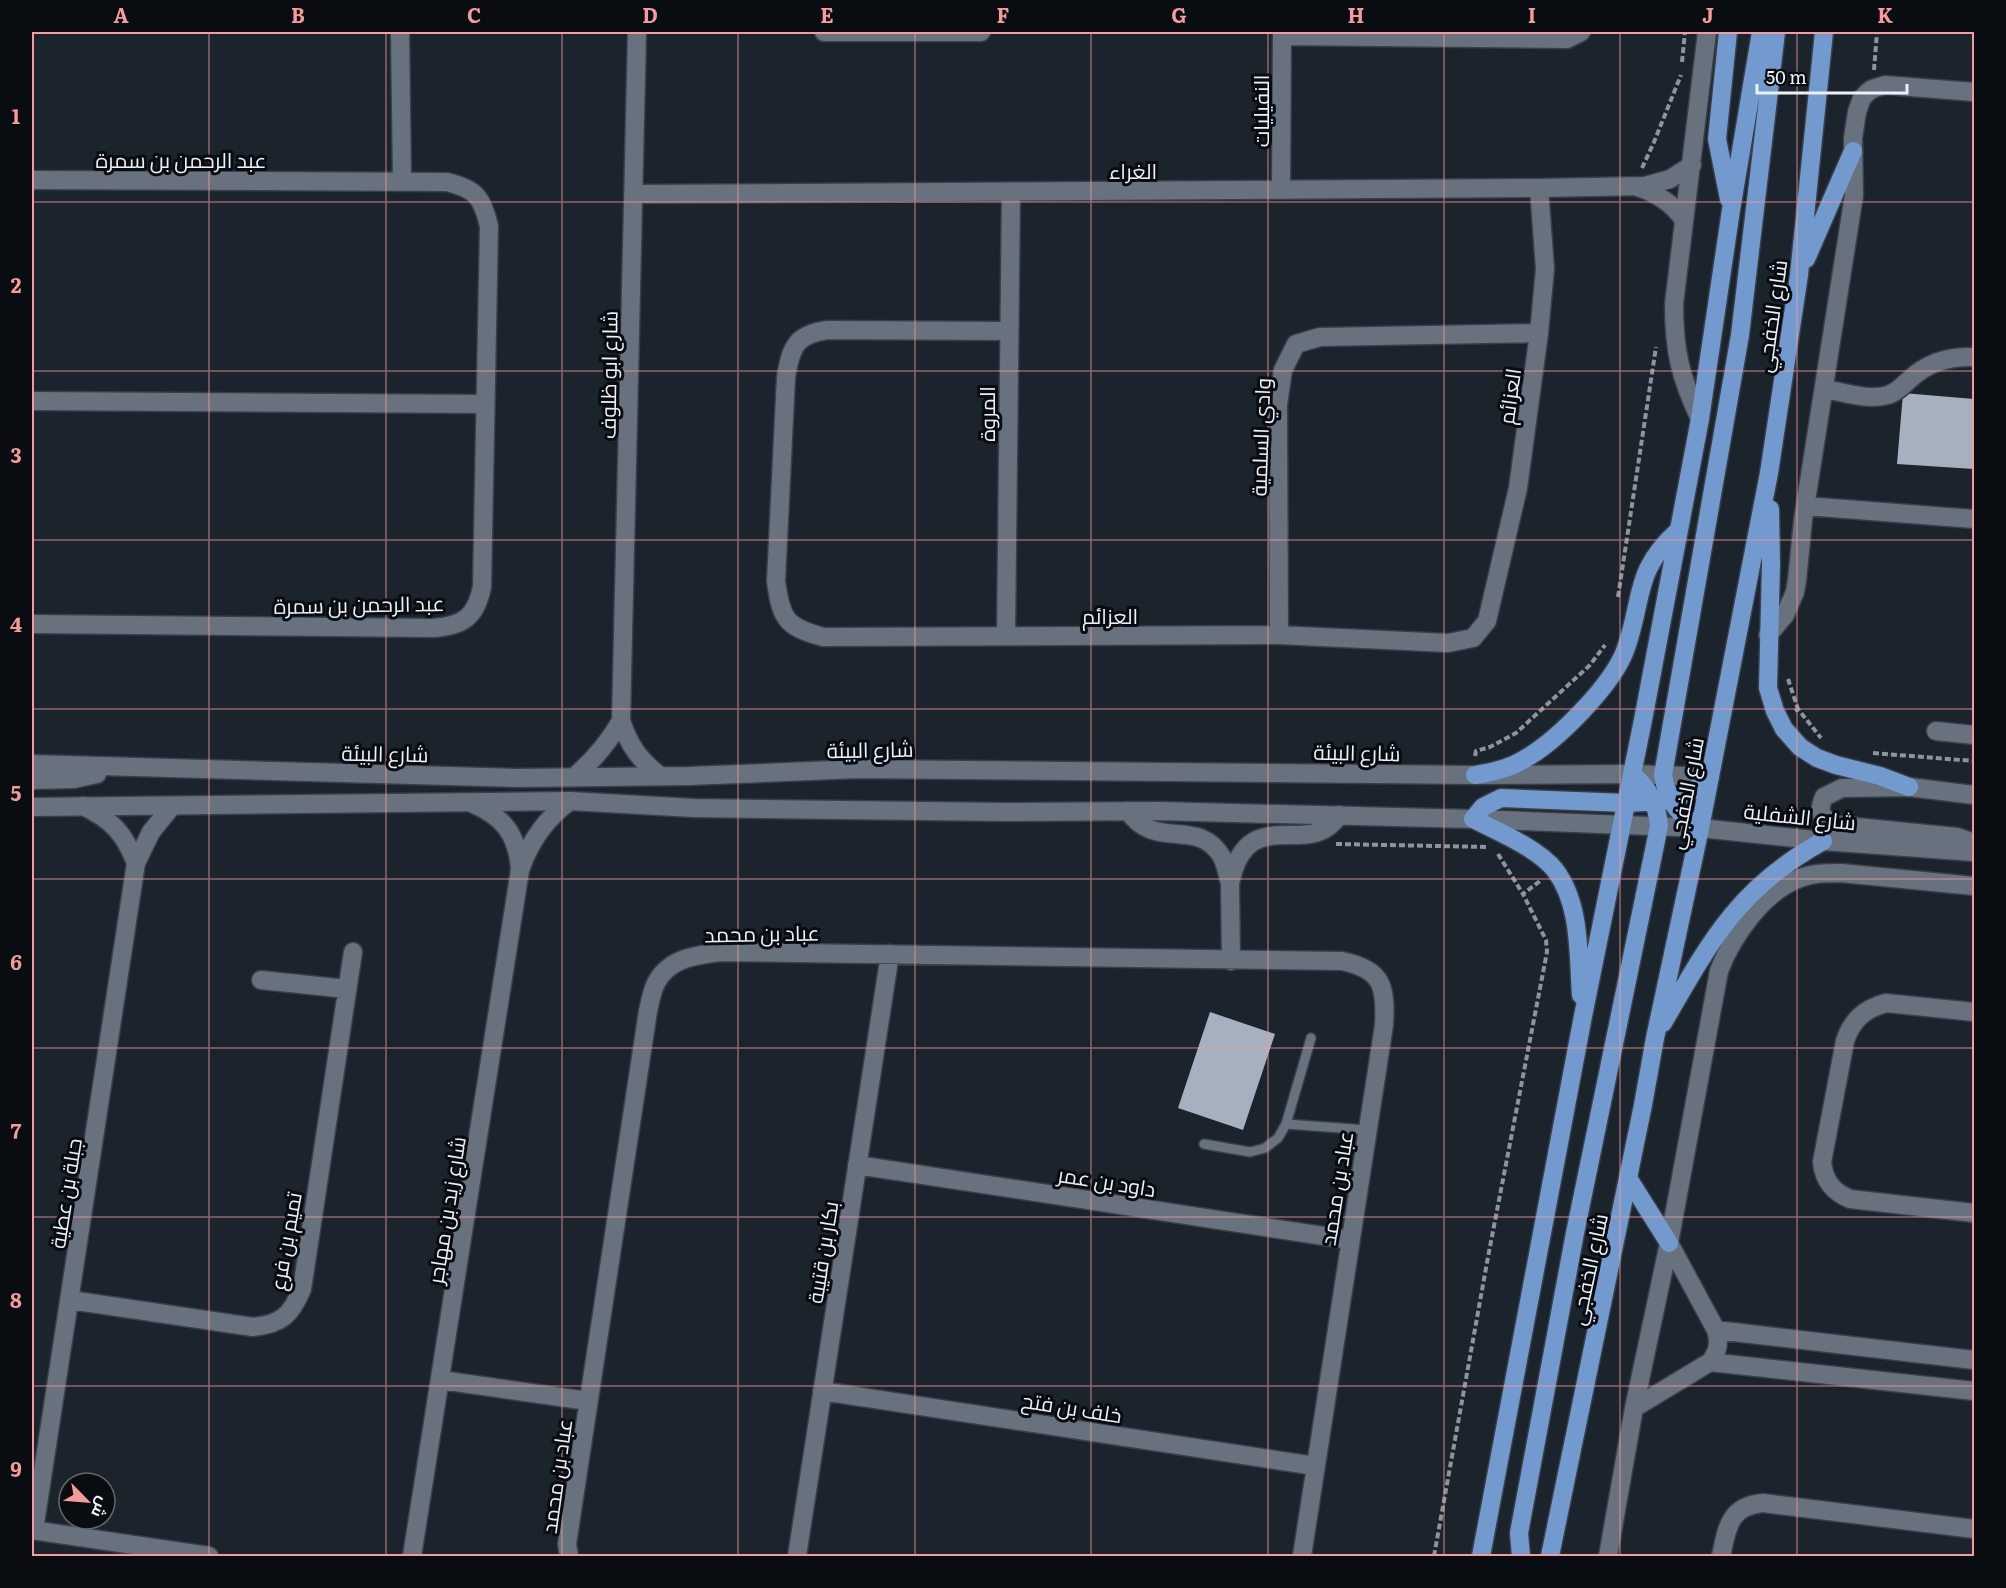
<svg xmlns="http://www.w3.org/2000/svg" width="2006" height="1588" font-family="Literata,Cairo,serif">
  <style>
    .building { fill: #a6b1bf }
    .lines { fill: none; stroke-linecap: round; stroke-linejoin: round }
    .service-casing { stroke: #393e47; stroke-width: 12 }
    .minor-casing { stroke: #393e47; stroke-width: 21 }
    .tertiary-casing { stroke: #393e47; stroke-width: 21 }
    .trunk-casing { stroke: #393e47; stroke-width: 21 }
    .path { stroke: #8d949c; stroke-width: 4; stroke-dasharray: 6 3; stroke-linecap: butt }
    .service { stroke: #68717e; stroke-width: 9 }
    .minor { stroke: #68717e; stroke-width: 18 }
    .tertiary { stroke: #68717e; stroke-width: 18 }
    .trunk { stroke: #729ace; stroke-width: 18 }
    .grid { fill: none; stroke: #f59b9c; stroke-width: 1.5; stroke-opacity: 0.55 }
    .labels { text-anchor: middle; dominant-baseline: central; stroke-width: 6; stroke-linejoin: round; paint-order: stroke }
    .street-label { font-size: 21px; fill: #ecf1f8; stroke: #090c11 }
    .neatline { fill: none; stroke: #f59b9c; stroke-width: 2 }
    .grid-label { font-size: 20px; text-anchor: middle; font-weight: bold; fill: #f59b9c }
  </style>
  <rect width="100%" height="100%" fill="#1b232d"/>
  <path class="building" d="M1903 393 1974 399V469L1897 464Z
    M1210 1012 1275 1034 1243 1130 1178 1108Z"/>
  <g class="lines">
    <defs>
      <path id="service" d="M1286 1124 1367 1130
        M1204 1144 1250 1152 1265 1148 1278 1138 1286 1124 1311 1038"/>
      <path id="minor" d="M400 32 402 180
        M637 32 621 721C630 747 639 759 660 776
        M824 32H981
        M1282 36 1567 39 1581 32
        M32 180 447 182C476 189 482 197 489 226L482 587C476 617 463 626 433 628L32 624
        M1637 187C1657 193 1672 203 1684 220
        M1281 190 1282 32
        M633 194 1539 188 1645 186 1670 179 1692 165
        M1008 331 828 330C796 334 791 347 786 377L776 581C781 619 786 627 823 637L1279 635 1448 643 1473 638 1487 621 1518 488 1539 333 1545 269 1539 188
        M1824 389C1844 392 1868 401 1888 395 1898 392 1903 385 1910 379 1928 362 1951 356 1974 357
        M32 401 485 404
        M1700 419C1680 377 1674 350 1674 304L1707 32
        M1806 506 1974 519
        M1279 635 1278 405 1283 370 1296 344 1320 337 1539 333
        M1768 635 1785 615 1795 592 1797 580 1803 520 1854 195 1853 138 1857 112 1862 98 1867 93 1872 89 1885 85 1974 92
        M1006 636 1011 192
        M1936 731 1974 735
        M574 777C594 760 608 743 621 721
        M471 803C503 816 517 834 520 868
        M83 806C112 820 124 833 136 863
        M1128 811C1156 852 1198 816 1222 857 1226 865 1228 875 1230 884
        M1231 961 1230 884C1247 799 1310 862 1339 815
        M261 980 347 989
        M1974 1012 1886 1003C1864 1009 1852 1020 1845 1041L1822 1162C1824 1181 1833 1192 1850 1199L1974 1213
        M857 1165 1350 1240
        M70 1300 253 1327C282 1324 291 1315 302 1289L353 952
        M1716 1330 1974 1360
        M1710 1362 1974 1391
        M441 1380 588 1401
        M822 1391 1315 1466
        M1634 1408 1710 1362C1718 1352 1720 1343 1716 1330L1669 1243
        M32 1530 209 1556
        M34 1530 136 863 151 832 172 806
        M412 1556 520 870C530 841 545 819 570 801
        M569 1556 567 1544 648 1011C650 1002 652 991 656 983 669 958 696 955 721 952L1342 961C1383 970 1386 986 1384 1025L1302 1556
        M797 1556 890 954
        M1608 1556 1634 1408 1669 1243 1719 971C1732 936 1764 891 1800 878 1813 873 1826 873 1841 873L1974 886
        M1721 1556C1727 1528 1729 1506 1763 1503L1974 1529"/>
      <path id="tertiary" d="M32 764 517 778 689 776 858 769 1475 775 1632 774 1710 777
        M32 780 74 779 97 774
        M1974 795 1909 787 1842 788 1824 797C1817 813 1821 818 1837 825L1957 837 1974 843
        M32 807 570 801 694 808 1002 812 1158 811 1473 819 1700 828 1823 841 1974 852"/>
      <path id="trunk" d="M1728 32 1717 139 1729 199
        M1806 259 1853 151
        M1770 509 1771 564 1768 688 1775 711 1784 729 1800 747 1817 758 1836 765 1880 776 1909 787
        M1475 775C1492 772 1508 769 1523 760 1556 742 1614 684 1626 648 1644 597 1633 571 1679 530
        M1700 828C1677 813 1668 802 1663 775L1740 335 1776 32
        M1581 995C1578 954 1581 904 1555 870 1539 849 1497 831 1473 819L1483 807 1501 798 1626 803 1662 801 1681 796 1692 791 1710 777
        M1663 1023C1710 942 1738 888 1823 841
        M1628 1178 1669 1243
        M1481 1556 1583 1016 1643 720 1700 419 1731 210 1761 32
        M1521 1556 1519 1533 1575 1233 1659 826C1657 803 1649 789 1632 774
        M1550 1556 1643 1105 1655 1038 1700 828 1769 473 1799 275 1824 32"/>
    </defs>
    <use href="#service" class="service-casing"/>
    <use href="#minor" class="minor-casing"/>
    <use href="#tertiary" class="tertiary-casing"/>
    <use href="#trunk" class="trunk-casing"/>
    <path class="path" d="M1682 62 1685 32
      M1874 70 1877 32
      M1642 168 1654 142 1681 75
      M1618 597 1656 347
      M1788 679 1798 709
      M1795 711 1798 709 1821 738
      M1873 753 1974 761
      M1475 756 1476 751 1490 747 1516 733 1590 665 1605 645
      M1336 844 1487 847
      M1498 854 1523 894
      M1434 1556 1488 1257 1547 952 1546 940 1523 894 1540 881"/>
    <use href="#service" class="service"/>
    <use href="#minor" class="minor"/>
    <use href="#tertiary" class="tertiary"/>
    <use href="#trunk" class="trunk"/>
  </g>
  <path class="grid" d="M209 32V1556M386 32V1556M562 32V1556M738 32V1556M915 32V1556M1091 32V1556M1268 32V1556M1444 32V1556M1620 32V1556M1797 32V1556M32 202H1974M32 371H1974M32 540H1974M32 709H1974M32 879H1974M32 1048H1974M32 1217H1974M32 1386H1974"/>
  <g class="labels">
    <g class="street-label">
      <text transform="translate(1259 111) rotate(-90)">النفيليات</text>
      <text x="181" y="158">عبد الرحمن بن سمرة</text>
      <text x="1133" y="169">الغراء</text>
      <text transform="translate(1770 316) rotate(-82)">شارع الخفجي</text>
      <text transform="translate(607 375) rotate(-89)">شارع ابو ظلوف</text>
      <text transform="translate(1508 396) rotate(-82)">العزائم</text>
      <text transform="translate(985 414) rotate(-90)">المروة</text>
      <text transform="translate(1259 437) rotate(-88)">وادي السلمية</text>
      <text transform="translate(359 603) rotate(-1)">عبد الرحمن بن سمرة</text>
      <text x="1110" y="614">العزائم</text>
      <text transform="translate(870 748) rotate(-1)">شارع البيئة</text>
      <text transform="translate(1357 751) rotate(1)">شارع البيئة</text>
      <text transform="translate(385 752) rotate(1)">شارع البيئة</text>
      <text transform="translate(1684 793) rotate(-79)">شارع الخفجي</text>
      <text transform="translate(1800 815) rotate(6)">شارع الشفلية</text>
      <text transform="translate(762 932) rotate(-1)">عباد بن محمد</text>
      <text transform="translate(1107 1180) rotate(9)">داود بن عمر</text>
      <text transform="translate(1335 1188) rotate(-81)">عباد بن محمد</text>
      <text transform="translate(64 1193) rotate(-81)">جبلة بن عطية</text>
      <text transform="translate(445 1210) rotate(-81)">شارع زيد بن مهاجر</text>
      <text transform="translate(284 1241) rotate(-80)">تميم بن فرع</text>
      <text transform="translate(821 1252) rotate(-81)">بكار بن قتيبة</text>
      <text transform="translate(1587 1269) rotate(-78)">شارع الخفجي</text>
      <text transform="translate(1072 1406) rotate(9)">خلف بن فتح</text>
      <text transform="translate(555 1476) rotate(-82)">عباد بن محمد</text>
    </g>
  </g>
  <rect width="2006" height="1588" fill="none" stroke="#090c11" stroke-width="66"/>
  <g transform="translate(87 1501) rotate(115)"><circle r="28" fill="#090c11" stroke="#64686d" stroke-width="1.5"/>
  <path d="M0-4.5L10 22L0 15L-10 22Z" fill="#f59b9c"/>
  <text y="-9" font-size="16" font-weight="bold" text-anchor="middle" fill="#ecf1f8">ش</text>
  </g>
  <path d="M1757 84v9h150v-9" fill="none" stroke="#ecf1f8" stroke-width="3"/>
  <text x="1766" y="84" font-size="18" fill="#ecf1f8" stroke="#090c11" stroke-width="4.5" paint-order="stroke">50 m</text>
  <rect x="33" y="33" width="1940" height="1522" class="neatline"/>
  <g class="grid-label">
    <text x="121" y="23">A</text>
    <text x="298" y="23">B</text>
    <text x="474" y="23">C</text>
    <text x="650" y="23">D</text>
    <text x="827" y="23">E</text>
    <text x="1003" y="23">F</text>
    <text x="1179" y="23">G</text>
    <text x="1356" y="23">H</text>
    <text x="1532" y="23">I</text>
    <text x="1708" y="23">J</text>
    <text x="1885" y="23">K</text>
    <text x="16" y="124">1</text>
    <text x="16" y="293">2</text>
    <text x="16" y="463">3</text>
    <text x="16" y="632">4</text>
    <text x="16" y="801">5</text>
    <text x="16" y="970">6</text>
    <text x="16" y="1139">7</text>
    <text x="16" y="1308">8</text>
    <text x="16" y="1477">9</text>
  </g>
</svg>
